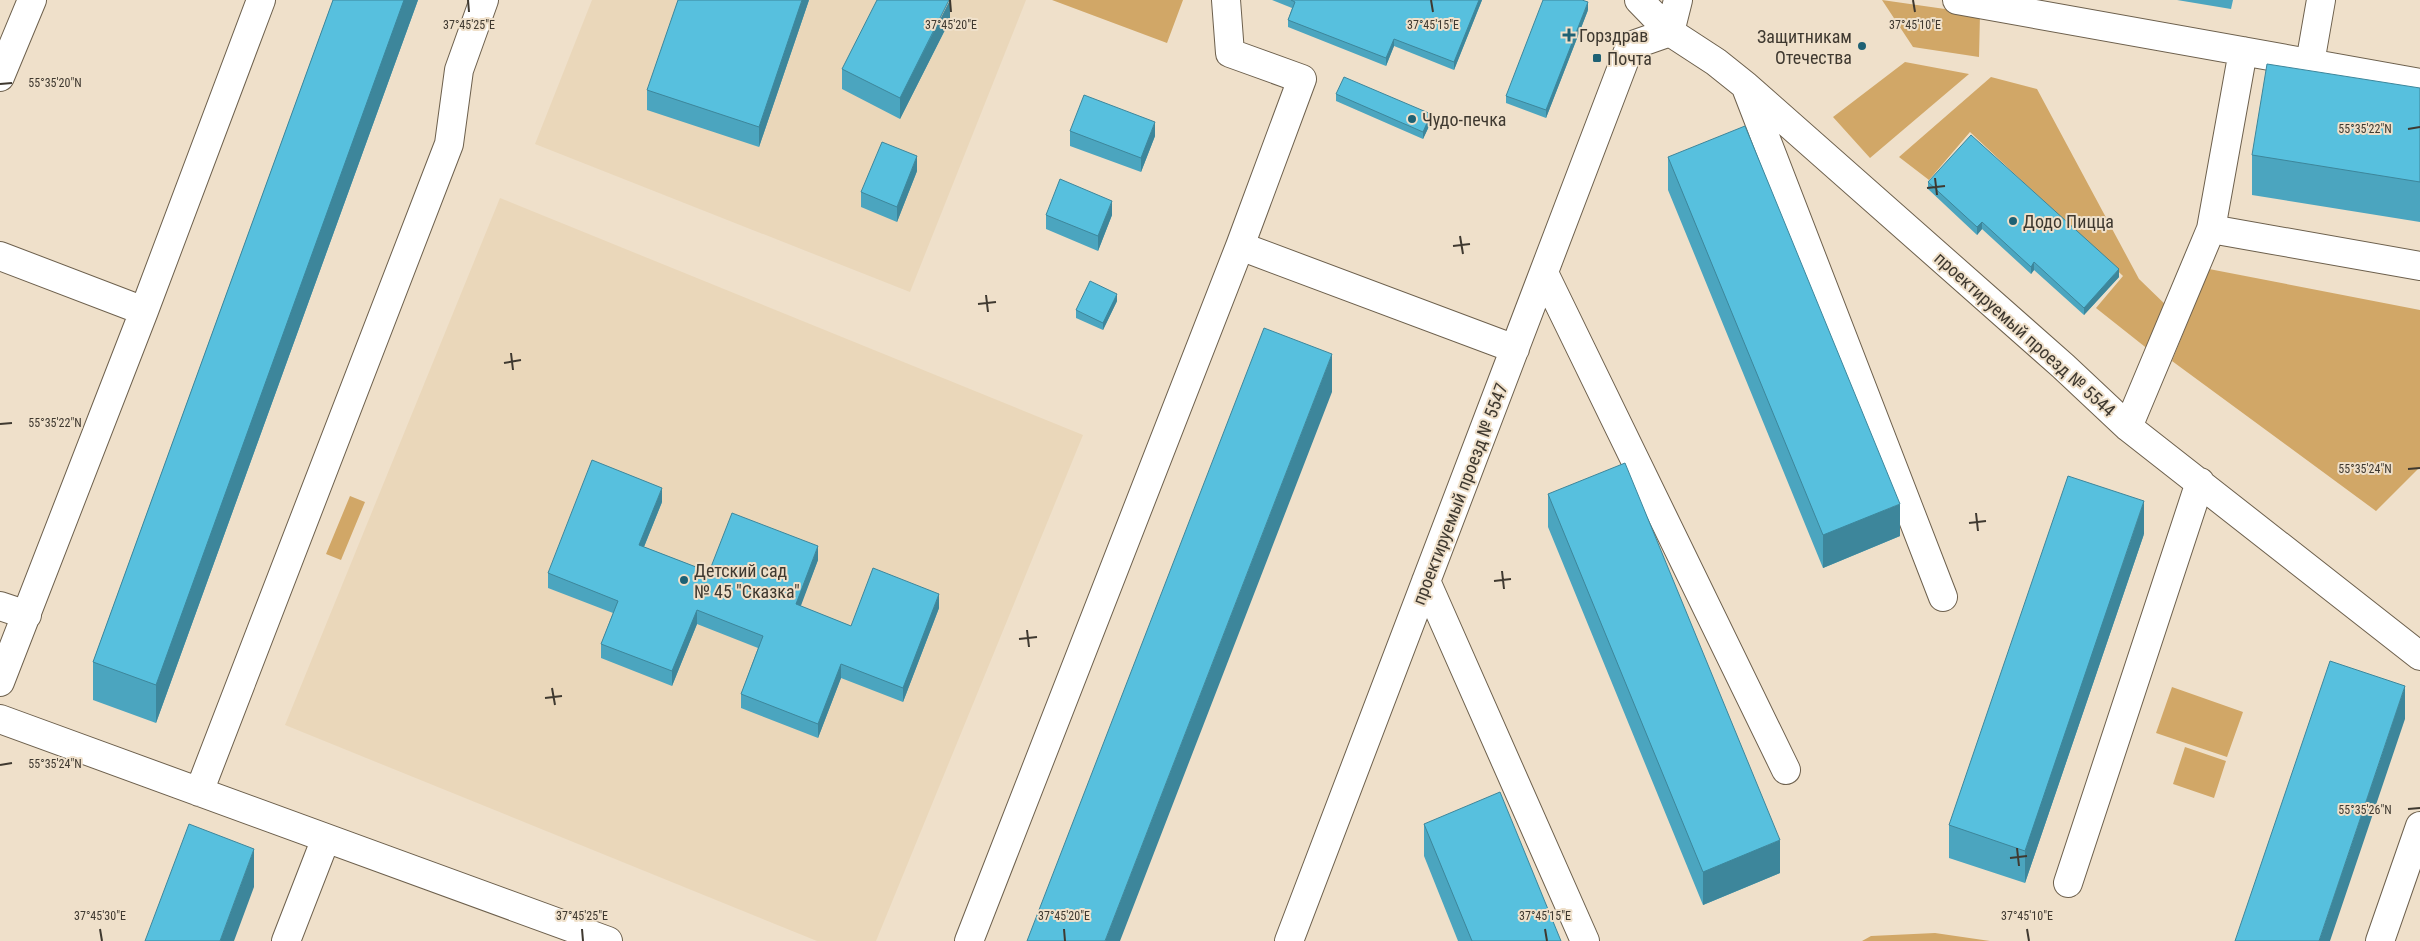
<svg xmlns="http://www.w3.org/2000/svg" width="2420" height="941" font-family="'Roboto Condensed',sans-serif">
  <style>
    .built { fill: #ead7ba }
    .green { fill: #d1a767 }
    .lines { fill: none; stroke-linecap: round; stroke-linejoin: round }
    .minor-casing { stroke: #6d604d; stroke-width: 30 }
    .minor { stroke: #fff; stroke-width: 28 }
    .wall { fill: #4ba5bf }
    .shaded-wall { fill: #3d869b }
    .building { fill: #57c0de; stroke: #3d869b }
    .ticks { fill: none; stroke: #3f3930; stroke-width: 2 }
    .poi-dot { fill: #1e6174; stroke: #efe0ca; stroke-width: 2 }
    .labels { text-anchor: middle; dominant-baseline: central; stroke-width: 4; stroke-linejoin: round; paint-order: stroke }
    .poi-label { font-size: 18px; fill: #3f3930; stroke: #efe0ca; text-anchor: start }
    .street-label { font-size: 18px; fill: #3f3930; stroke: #efe0ca }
    .ticks-label { font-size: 12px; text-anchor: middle; fill: #3f3930; stroke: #efe0ca; stroke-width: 4; stroke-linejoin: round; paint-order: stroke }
  </style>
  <rect width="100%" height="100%" fill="#efe0ca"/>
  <path class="built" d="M592 0H1026L910 292 535 144Z
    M500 198 1083 435 876 941H817L285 725Z"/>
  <path class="green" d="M1052 0H1183L1167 43Z
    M1882 0 1980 14 1979 57 1913 47Z
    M1905 62 1969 74 1870 158 1833 117Z
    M1991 77 2037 89 2139 279 2170 309 2149 350 2096 308 2123 276 1970 132 1929 180 1899 157Z
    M2209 269 2420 310V467L2376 511 2172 361Z
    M350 496 365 502 341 560 326 554Z
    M2172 687 2243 712 2227 757 2156 733Z
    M2185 747 2226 761 2214 798 2173 784Z
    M1935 933 1990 941H1862L1871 936Z"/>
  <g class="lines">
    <defs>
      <path id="minor" d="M1226 0 1230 53 1302 79 1240 246 1515 349
        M1639 0 1670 32
        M1957 0 2420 83
        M1670 32 1678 0
        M2243 51 2211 229 2420 266
        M2310 63 2321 0
        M0 77 32 0
        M1747 90 1943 597
        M0 256 144 311
        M1544 273 1786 770
        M2128 427 2211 229
        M1426 581 1585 941
        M0 606 27 615
        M0 682 144 311 261 0
        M0 719 608 941
        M199 792 449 144 459 70 484 0
        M2068 883 2200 482
        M286 941 326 838
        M969 941 1240 246
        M1289 941 1630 46 1670 32 1716 62 1746 86 2063 366 2128 427 2420 656
        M2380 941 2420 826"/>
    </defs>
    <use href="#minor" class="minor-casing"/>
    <use href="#minor" class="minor"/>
  </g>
  <path class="wall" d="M333 0H418L156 723 93 700V662Z
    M809 0 759 147 647 110V90Z
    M1272 0H1482L1454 70 1394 46 1386 66 1288 27V20L1292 8Z
    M2177 0H2233L2231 9Z
    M1588 10 1546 118 1506 103V96Z
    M950 20 900 119 842 89V69Z
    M2420 88V222L2252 195V155Z
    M1336 94 1431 122 1423 139 1336 101Z
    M1070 131 1155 136 1141 172 1070 146Z
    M1668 157 1900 536 1823 568 1668 190Z
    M917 171 897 222 861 207V192Z
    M1928 182 2119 277 2084 315 2034 270 2031 274 1982 229 1977 235 1928 189Z
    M1046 215H1112L1098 251 1046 229Z
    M1117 301 1103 330 1076 318V310Z
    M1548 494 1780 873 1703 905 1548 527Z
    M662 502 644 547 709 572 818 560 800 606 851 626 939 608 903 702 841 678 818 738 741 708V694L758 648 697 624 672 686 601 658V644L613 613 548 588V573Z
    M2144 534 2025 883 1949 858V825Z
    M1424 824 1561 941H1458L1424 856Z"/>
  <path class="shaded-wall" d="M404 0H418L156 723V685Z
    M802 0H809L759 147V127Z
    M950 0V20L900 119V98Z
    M1479 0H1482L1454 70V62Z
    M1588 2V10L1546 118V110Z
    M1394 39V46L1386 66V58Z
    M1431 114V122L1423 139V132Z
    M1155 122V136L1141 172V158Z
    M917 156V171L897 222V207Z
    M1112 201V215L1098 251V236Z
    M1982 222V229L1977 235V227Z
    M2034 262V270L2031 274V267Z
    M2119 269V277L2084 315V308Z
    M1117 294V301L1103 330V323Z
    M1332 354V392L1120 941H1105Z
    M662 488V502L639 559V545Z
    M2144 501V534L2025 883V851Z
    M1900 504V536L1823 568V535Z
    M818 546V560L796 619V604Z
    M939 594V608L903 702V688Z
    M697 610V624L672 686V671Z
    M841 664V678L818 738V724Z
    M2405 686V719L2330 941H2319Z
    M1780 840V873L1703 905V872Z
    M254 849V887L234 941H220Z"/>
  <path class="building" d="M333 0H404L156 685 93 662Z
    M678 0H802L759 127 647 90Z
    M877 0H949L900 98 842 69Z
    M1291 0H1479L1454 62 1394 39 1386 58 1288 20 1295 2Z
    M1543 0H1582L1588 2 1546 110 1506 96Z
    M2267 64 2420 88V182L2252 155Z
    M1344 77 1431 114 1423 132 1336 94Z
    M1084 95 1155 122 1141 158 1070 131Z
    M1745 126 1900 504 1823 535 1668 157Z
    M1971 135 2119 269 2084 308 2034 262 2031 267 1982 222 1977 227 1928 182Z
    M882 142 917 156 897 207 861 192Z
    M1060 179 1112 201 1098 236 1046 215Z
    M1090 281 1117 294 1103 323 1076 310Z
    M1264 328 1332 354 1105 941H1027Z
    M592 460 662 488 639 545 709 572 732 513 818 546 796 604 851 626 873 568 939 594 903 688 841 664 818 724 741 694 763 636 697 610 672 671 601 644 618 601 548 573Z
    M1625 463 1780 840 1703 872 1548 494Z
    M2068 476 2144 501 2025 851 1949 825Z
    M2330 661 2405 686 2319 941H2235Z
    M1500 792 1561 941H1472L1424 824Z
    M189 824 254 849 220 941H145Z"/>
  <path class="ticks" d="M468 0 469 12M950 0 951 12M1431 0 1433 12M1913 0 1915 12M0 84 12 83M2408 129 2420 127M1935 178 1937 195M1927 188 1945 186M1460 236 1463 254M1453 246 1470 244M986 295 988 312M978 304 996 302M511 353 513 370M504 363 521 360M0 424 12 423M2408 469 2420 468M1976 513 1978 531M1969 523 1986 521M1502 571 1504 589M1494 581 1511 579M1027 630 1029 647M1019 639 1037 637M552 688 555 705M545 698 562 696M0 765 12 763M2408 809 2420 808M2017 848 2019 866M2010 858 2027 856M100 929 102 941M582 929 583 941M1064 929 1065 941M1545 929 1547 941M2027 929 2029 941"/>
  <g class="poi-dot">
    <path d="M1566.5 27.5h5v5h5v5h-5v5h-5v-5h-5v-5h5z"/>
    <circle cx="1862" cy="46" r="5"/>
    <rect x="1592" y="53" width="10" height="10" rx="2.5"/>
    <circle cx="1412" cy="119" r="5"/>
    <circle cx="2013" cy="221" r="5"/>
    <circle cx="684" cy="580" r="5"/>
  </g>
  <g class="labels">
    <g class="poi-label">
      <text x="1579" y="35">Горздрав</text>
      <text x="1852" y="36" text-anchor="end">Защитникам<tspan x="1852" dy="21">Отечества</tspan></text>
      <text x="1607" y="58">Почта</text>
      <text x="1422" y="119">Чудо-печка</text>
      <text x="2023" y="221">Додо Пицца</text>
      <text x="694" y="570">Детский сад<tspan x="694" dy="21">№ 45 "Сказка"</tspan></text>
    </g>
    <g class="street-label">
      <text transform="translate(2025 334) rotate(42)">проектируемый проезд № 5544</text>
      <text transform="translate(1460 494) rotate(-69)">проектируемый проезд № 5547</text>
    </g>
  </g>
  <g class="ticks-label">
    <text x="469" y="29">37°45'25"E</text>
    <text x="951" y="29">37°45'20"E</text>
    <text x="1433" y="29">37°45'15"E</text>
    <text x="1915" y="29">37°45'10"E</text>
    <text x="55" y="87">55°35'20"N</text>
    <text x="2365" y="133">55°35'22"N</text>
    <text x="55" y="427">55°35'22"N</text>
    <text x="2365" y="473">55°35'24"N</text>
    <text x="55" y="768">55°35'24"N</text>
    <text x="2365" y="814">55°35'26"N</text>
    <text x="100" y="920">37°45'30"E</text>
    <text x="582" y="920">37°45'25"E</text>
    <text x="1064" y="920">37°45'20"E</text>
    <text x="1545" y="920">37°45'15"E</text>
    <text x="2027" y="920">37°45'10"E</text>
  </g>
</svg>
